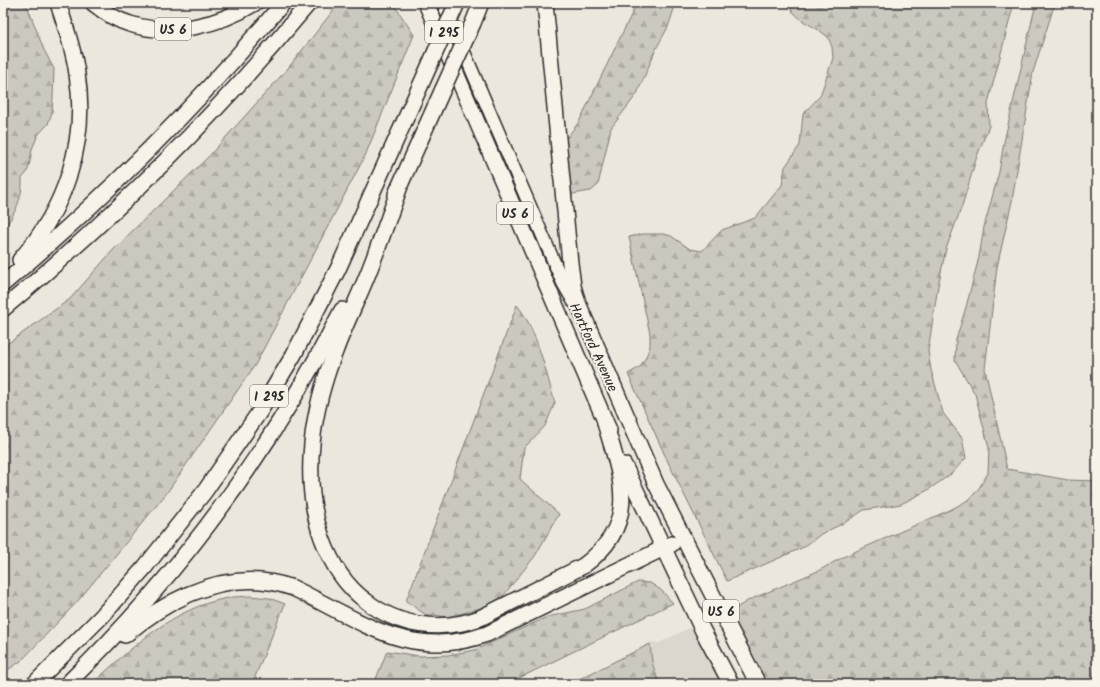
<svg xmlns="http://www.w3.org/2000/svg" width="1100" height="687" font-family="Kalam,sans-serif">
	<defs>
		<pattern id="forest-firs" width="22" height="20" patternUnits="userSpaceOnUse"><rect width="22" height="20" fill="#cbc8bf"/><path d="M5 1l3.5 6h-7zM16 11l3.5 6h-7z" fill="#aeaca4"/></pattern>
	</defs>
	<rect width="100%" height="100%" fill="#ebe7dd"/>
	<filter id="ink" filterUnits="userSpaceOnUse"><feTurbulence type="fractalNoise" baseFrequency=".025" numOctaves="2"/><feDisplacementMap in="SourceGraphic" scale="8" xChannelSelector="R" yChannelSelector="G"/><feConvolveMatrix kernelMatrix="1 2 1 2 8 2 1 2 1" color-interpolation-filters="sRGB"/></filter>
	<g filter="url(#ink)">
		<polygon fill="#dbd7ce" points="691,627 722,684 659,684 652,662 650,642 659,643"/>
		<g fill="url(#forest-firs)" stroke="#7b7a75">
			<path d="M3 3H26L44 50 54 69 53 97 52 112 48 124 38 135 32 149 29 167 26 174 22 178C23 198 15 214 3 230Z"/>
			<polygon points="339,3 393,3 414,35 365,156 255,365 166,494 77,602 21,661 3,673 3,347 70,299 115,248 209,156 289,67"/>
			<polygon points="637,3 676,3 668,27 656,49 637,94 611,128 598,185 591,191 567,195 561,145 579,122"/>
			<polygon points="791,3 1014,3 988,103 989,126 977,156 962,206 946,249 938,286 928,351 931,370 943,413 962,438 966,458 951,474 928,490 901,504 864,510 844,523 821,534 804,547 727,581 668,462 628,374 640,367 646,357 650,346 650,334 647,320 629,237 643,234 664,234 671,236 690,249 702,251 722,230 755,218 782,185 785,167 800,145 803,114 820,96 833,58 832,47 828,37 819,30 803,21 792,11"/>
			<polygon points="1036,3 1055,3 1033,72 1012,201 997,267 985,369 1007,469 1068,480 1097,481 1097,684 761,684 727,614 749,600 818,571 845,556 952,509 970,499 979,488 988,473 989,448 975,394 955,360 956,340 966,307 979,257 984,227 999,172 1004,142"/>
			<path d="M517 305C537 329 546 373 555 403L545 426 524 448 520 479 559 514 535 556 503 596 491 604 471 611 447 617 434 615H426L406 601Z"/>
			<polygon points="638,582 650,583 661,590 673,603 507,684 374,684 387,651 419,656 448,655 475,650 547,617 585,609"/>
			<path d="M250 596 269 598 285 604 252 684H92C131 648 174 607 228 598 235 596 242 597 250 596Z"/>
			<polygon points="650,644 652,662 659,684 569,684"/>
		</g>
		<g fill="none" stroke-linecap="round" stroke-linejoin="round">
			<defs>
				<polyline id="secondary" points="443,3 563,283 574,302"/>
				<g id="highway">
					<path d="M93 3C104 12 116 20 130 24 171 37 220 25 255 3"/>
					<polyline points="426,3 609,430"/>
					<polyline points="545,3 570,263 573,286 578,303 656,484 758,684"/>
					<polyline points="473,23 481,3"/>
					<path d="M400 186C390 214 380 243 369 271 359 297 346 322 336 349 313 407 300 477 322 538 331 563 344 585 366 601 399 627 441 632 480 618L583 566C640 525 622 479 605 423"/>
					<polyline points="396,194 443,89"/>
					<path d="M20 260C65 209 88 142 77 74 74 49 65 26 58 3"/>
					<path d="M3 284C104 199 198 104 283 3"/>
					<path d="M3 309C114 217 217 114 309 3"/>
					<polyline points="624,465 703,631 731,684"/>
					<path d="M125 635C172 596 231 566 293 588 360 620 409 662 487 634L672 544"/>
					<polyline points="34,684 102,616 145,567 205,491 260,411 293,356 338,269 431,62"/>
					<path d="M67 684C179 575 272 449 342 310"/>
				</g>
			</defs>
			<use href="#secondary" stroke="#2b2b2b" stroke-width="15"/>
			<use href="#highway" stroke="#2b2b2b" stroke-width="18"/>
			<use href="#secondary" stroke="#f7f3e8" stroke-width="12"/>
			<use href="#highway" stroke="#f7f3e8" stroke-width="15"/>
			<defs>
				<g id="highway-bridge">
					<polyline points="431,62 457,3"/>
					<polyline points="443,89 473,23"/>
				</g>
			</defs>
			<use href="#highway-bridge" stroke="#2b2b2b" stroke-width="18" stroke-linecap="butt"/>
			<use href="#highway-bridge" stroke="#f7f3e8" stroke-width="15"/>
		</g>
	</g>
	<g text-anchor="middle" stroke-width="4" stroke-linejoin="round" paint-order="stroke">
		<g fill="#f7f3e8" stroke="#686764" stroke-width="1">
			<rect x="155" y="18" width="36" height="22" rx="3"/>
			<rect x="425" y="21" width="38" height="22" rx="3"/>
			<rect x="497" y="202" width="36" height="22" rx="3"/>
			<rect x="250" y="385" width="38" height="22" rx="3"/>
			<rect x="703" y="600" width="36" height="22" rx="3"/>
		</g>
		<g font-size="13" font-weight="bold" fill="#2b2b2b">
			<text x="173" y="34">US 6</text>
			<text x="444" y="37">I 295</text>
			<text x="515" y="218">US 6</text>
			<text x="269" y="401">I 295</text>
			<text x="721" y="616">US 6</text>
		</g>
		<g font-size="14" fill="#2b2b2b" stroke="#f7f3e8">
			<text transform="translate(594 347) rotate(65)" y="5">Hartford Avenue</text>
		</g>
	</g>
	<rect width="1100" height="687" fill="none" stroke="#f7f3e8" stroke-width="16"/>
	<rect x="8" y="8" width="1084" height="671" fill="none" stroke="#2b2b2b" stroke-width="1.5" filter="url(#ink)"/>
</svg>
